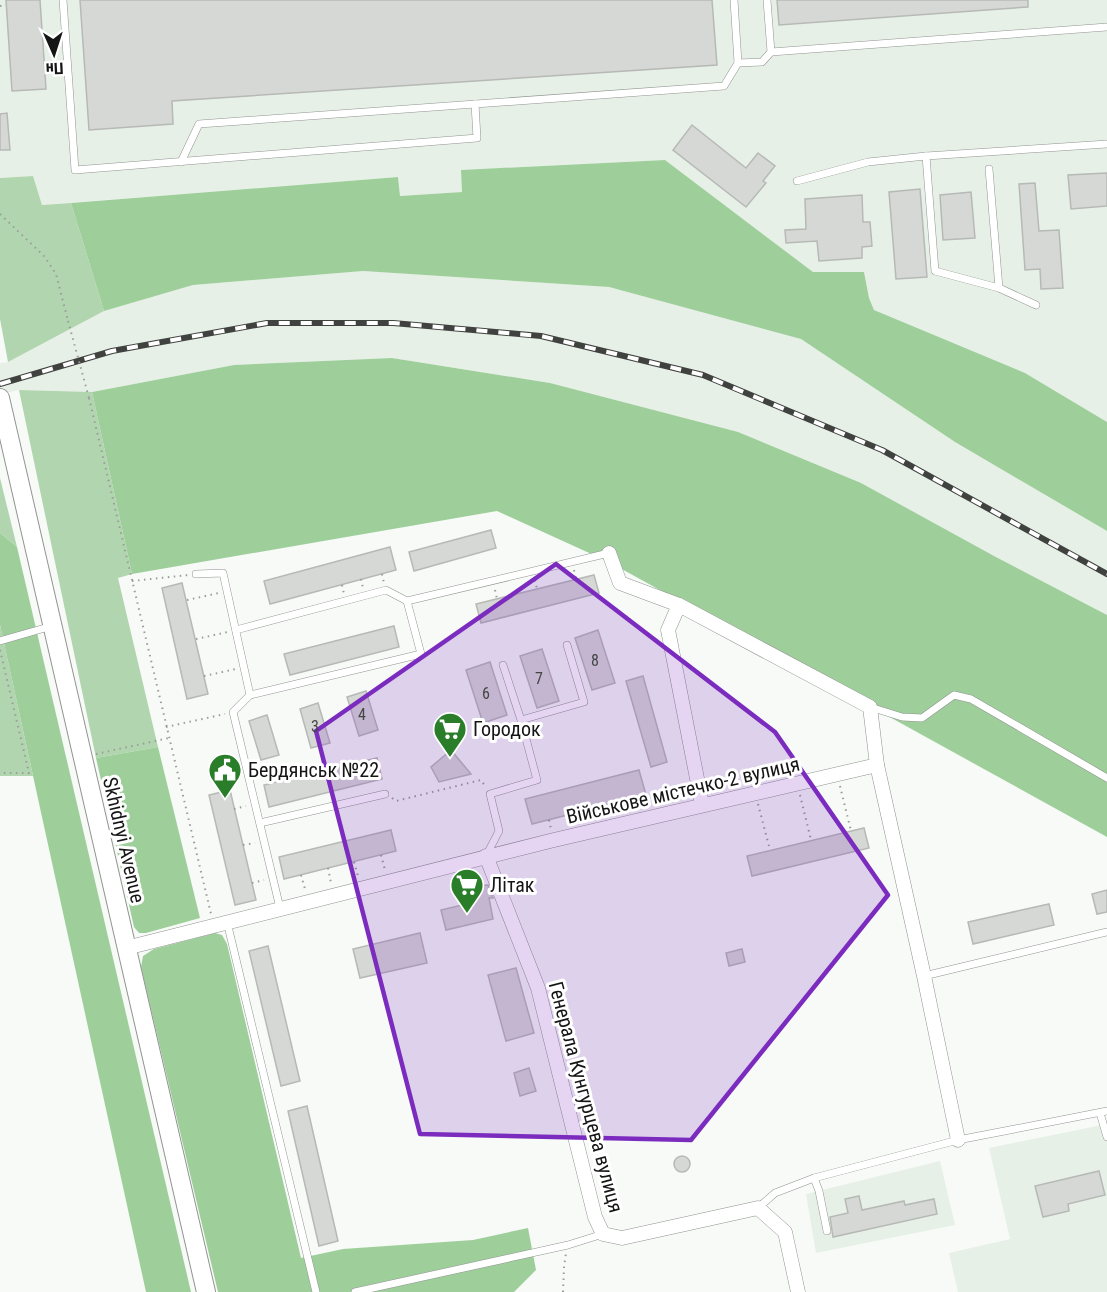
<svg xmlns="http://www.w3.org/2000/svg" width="1107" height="1292" font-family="'Roboto Condensed',sans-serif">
	<rect width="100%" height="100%" fill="#f7faf7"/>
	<g fill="#e7f0e7">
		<polygon points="0,0 1107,0 1107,422 1025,373 874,310 869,298 864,272 813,272 665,160 462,170 462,192 400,196 398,177 42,205 33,176 0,178"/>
		<polygon points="363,271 609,287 801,339 955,442 1107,531 1107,615 994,556 550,383 392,358 234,365 92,392 19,390 0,394 0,363 8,362 104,311 193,285"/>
		<polygon points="1107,1124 1107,1292 958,1292 949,1253 1010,1239 989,1148"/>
		<polygon points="940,1161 955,1225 816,1253 806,1194"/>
	</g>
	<g fill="#b1d5ae">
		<polygon points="33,176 42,205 71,203 104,311 8,362 0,319 0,178"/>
		<polygon points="19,390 92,392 132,574 118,578 158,747 96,758"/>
		<polygon points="0,478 17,547 0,533"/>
		<polygon points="0,625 33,776 0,776"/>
	</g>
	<g fill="#9ecf9b">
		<polygon points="665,160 813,272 864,272 869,298 874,310 1025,373 1107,422 1107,531 955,442 801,339 609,287 363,271 193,285 104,311 71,203 398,177 400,196 462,192 461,170"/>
		<polygon points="392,358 550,383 738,432 861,483 994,556 1107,615 1107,837 609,562 497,511 132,574 92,392 234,365"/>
		<polygon points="0,533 17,547 191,1292 146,1292 0,625"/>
		<polygon points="158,747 200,918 146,933 139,933 134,927 96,758"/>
		<polygon points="215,933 222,935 227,944 301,1258 343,1249 473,1240 528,1228 536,1270 514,1292 218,1292 141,967 143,956 154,949"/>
	</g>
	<g fill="#d6d8d5" stroke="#b6b9b6" stroke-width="1.5">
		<polygon points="6,0 40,0 46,89 12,91"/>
		<polygon points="80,0 712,0 717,65 172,101 173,124 89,130"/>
		<polygon points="777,0 1028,0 1028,7 779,25"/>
		<polygon points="7,113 10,150 0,150 0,114"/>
		<polygon points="692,125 746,168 758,153 775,166 763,181 766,183 746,207 673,150"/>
		<polygon points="1107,173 1107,206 1071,209 1068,175"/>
		<polygon points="1035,183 1039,231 1059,230 1063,288 1041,289 1040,269 1025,270 1019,184"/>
		<polygon points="920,189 927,277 896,279 889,192"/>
		<polygon points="971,192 975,238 943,240 940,195"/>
		<polygon points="862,195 863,222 870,222 872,246 862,247 862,258 819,261 817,241 786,243 785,230 806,229 805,199"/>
		<polygon points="491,530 496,548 414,571 409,552"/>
		<polygon points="390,547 396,570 270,604 264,581"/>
		<polygon points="594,575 599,593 481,623 476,604"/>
		<polygon points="182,583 208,694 187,699 162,588"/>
		<polygon points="394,626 399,647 290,675 284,654"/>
		<polygon points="598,630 615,683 592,690 575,638"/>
		<polygon points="542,649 559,701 537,708 520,656"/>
		<polygon points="490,662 507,715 483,723 466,670"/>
		<polygon points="643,676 667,762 651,767 626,681"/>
		<polygon points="366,691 378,730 359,736 347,697"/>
		<polygon points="318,703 330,743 311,748 300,709"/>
		<polygon points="267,715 279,755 261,760 249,721"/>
		<polygon points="451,750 471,774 439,782 431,767"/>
		<polygon points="377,758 382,779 269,807 264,785"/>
		<polygon points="639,770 646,795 532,824 525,799"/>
		<polygon points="230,790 256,900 235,905 209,795"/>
		<polygon points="864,828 869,848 752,876 747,856"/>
		<polygon points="391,830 396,851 284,879 279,857"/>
		<polygon points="488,885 493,898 489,898 493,919 446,930 441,910 475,902 474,886"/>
		<polygon points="1107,890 1107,912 1097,914 1092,894"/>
		<polygon points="1049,904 1054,925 973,944 968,922"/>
		<polygon points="420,933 427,963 360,978 353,949"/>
		<polygon points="268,946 300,1081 281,1086 249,951"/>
		<polygon points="742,949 745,962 729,966 726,953"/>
		<polygon points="516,968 534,1033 506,1041 488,975"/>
		<polygon points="529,1068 536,1091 520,1096 514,1073"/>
		<polygon points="307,1106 338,1241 319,1246 288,1111"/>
		<circle cx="682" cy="1164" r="8"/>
		<polygon points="1099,1171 1105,1195 1068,1204 1069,1211 1043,1217 1035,1186"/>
		<polygon points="859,1196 862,1210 904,1201 905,1205 934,1199 937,1214 833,1237 830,1217 848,1213 845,1199"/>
	</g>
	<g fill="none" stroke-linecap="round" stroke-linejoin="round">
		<defs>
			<g id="lane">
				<polyline points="63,0 75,170 477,138 475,104"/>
				<polyline points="734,0 738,63"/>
				<polyline points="767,0 771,52 1107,27"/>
				<polyline points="926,156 935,271 999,288 1036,305"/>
				<polyline points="181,162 199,124 724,86 738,63 762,62 771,52"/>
				<polyline points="989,169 999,288"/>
				<polyline points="797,181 868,162 926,156 1107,144"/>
				<polyline points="196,574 223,573 250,695"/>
				<polyline points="236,630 386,590 407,601"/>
				<polyline points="0,641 52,626"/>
				<polyline points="503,665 521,720"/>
				<polyline points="870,707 902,717 922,718 954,695 971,699 1107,778"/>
				<polyline points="260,823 385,794"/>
				<polyline points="486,856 499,831 490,794 537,780 521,720 584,702 567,645"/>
				<polyline points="280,908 233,712 250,695 421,654 407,601 609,553"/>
				<polyline points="227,922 316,1292"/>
				<polyline points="924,976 1107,932"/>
				<polyline points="1100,1113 1107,1137"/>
				<polyline points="814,1178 819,1191 827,1231"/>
				<polyline points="758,1208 775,1193 814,1178 958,1140 1107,1111"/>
				<polyline points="355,1292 568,1245 603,1234"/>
			</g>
			<g id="street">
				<polyline points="609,553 620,583 679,605"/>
				<polyline points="702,804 668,630 679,605 870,707 877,765"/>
				<polyline points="486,856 538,988 595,1217 603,1234 622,1238 758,1208 785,1232 798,1292"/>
				<polyline points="126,948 554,840 877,765 924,976 958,1140"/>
			</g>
			<polyline id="secondary" points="0,398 206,1292"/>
		</defs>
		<use href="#lane" stroke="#919491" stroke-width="8"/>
		<use href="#street" stroke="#919491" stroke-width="15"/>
		<use href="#secondary" stroke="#919491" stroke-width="20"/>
		<g stroke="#9a9c9a" stroke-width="2" stroke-dasharray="1.5 4.5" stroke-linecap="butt">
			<polyline points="0,6 6,5"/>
			<polyline points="0,214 44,256 56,274 68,321"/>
			<polyline points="89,398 211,914"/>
			<polyline points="574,570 576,579"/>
			<polyline points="382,574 384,583"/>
			<polyline points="361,579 363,588"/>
			<polyline points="535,580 537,589"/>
			<polyline points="132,581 189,575"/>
			<polyline points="342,585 344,594"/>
			<polyline points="495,590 497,599"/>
			<polyline points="187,600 219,593"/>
			<polyline points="196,639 228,632"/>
			<polyline points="0,650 29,773 0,773"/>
			<polyline points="204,676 236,669"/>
			<polyline points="166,727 225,714"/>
			<polyline points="96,754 169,738"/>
			<polyline points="840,786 851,831"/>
			<polyline points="800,795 811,840"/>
			<polyline points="392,798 396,801 481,780 485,786"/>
			<polyline points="629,799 631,811"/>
			<polyline points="758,804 770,850"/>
			<polyline points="601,806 603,815"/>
			<polyline points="234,809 246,806"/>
			<polyline points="578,812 580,821"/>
			<polyline points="549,820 551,829"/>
			<polyline points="243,845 255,843"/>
			<polyline points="381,855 385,870"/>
			<polyline points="354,862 358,876"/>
			<polyline points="328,868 331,883"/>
			<polyline points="301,875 305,889"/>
			<polyline points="252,883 264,880"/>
			<polyline points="563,1292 564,1267 566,1253"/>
		</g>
		<use href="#lane" stroke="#fff" stroke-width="7"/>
		<use href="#street" stroke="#fff" stroke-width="14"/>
		<use href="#secondary" stroke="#fff" stroke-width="18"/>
		<defs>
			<polyline id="rail" points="0,384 112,351 267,323 393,323 541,336 703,375 882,450 1107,574"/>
		</defs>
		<use href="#rail" stroke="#404240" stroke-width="6"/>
		<use href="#rail" stroke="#fff" stroke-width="4" stroke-dasharray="11" stroke-linecap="butt"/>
		<polyline stroke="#9a9c9a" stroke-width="2" stroke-dasharray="1.5 4.5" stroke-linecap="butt" points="68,321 89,398"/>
	</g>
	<path fill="#7b2cbf" fill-opacity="0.2" stroke="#7b2cbf" stroke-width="4.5" stroke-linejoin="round" d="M556 564 775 732 888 895 691 1140 420 1134 316 731Z"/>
	<defs>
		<symbol id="supermarket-pin" viewBox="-11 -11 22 30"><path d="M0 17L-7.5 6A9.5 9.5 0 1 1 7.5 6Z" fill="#2a7e2a" stroke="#fff"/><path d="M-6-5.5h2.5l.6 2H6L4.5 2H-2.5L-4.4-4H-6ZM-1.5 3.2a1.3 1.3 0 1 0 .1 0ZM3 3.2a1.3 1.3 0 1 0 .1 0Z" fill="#fff"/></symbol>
		<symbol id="civic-pin" viewBox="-11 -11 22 30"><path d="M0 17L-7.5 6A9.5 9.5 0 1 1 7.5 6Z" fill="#2a7e2a" stroke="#fff"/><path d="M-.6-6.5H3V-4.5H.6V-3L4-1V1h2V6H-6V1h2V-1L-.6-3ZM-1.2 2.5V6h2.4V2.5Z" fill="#fff"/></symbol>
	</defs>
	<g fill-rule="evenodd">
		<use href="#supermarket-pin" x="431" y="710" width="38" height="52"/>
		<use href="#civic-pin" x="206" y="751" width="38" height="52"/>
		<use href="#supermarket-pin" x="448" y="866" width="38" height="52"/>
	</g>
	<g text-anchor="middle" stroke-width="6" stroke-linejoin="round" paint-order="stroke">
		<g font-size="16" fill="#444644">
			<text x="595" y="666">8</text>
			<text x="539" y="684">7</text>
			<text x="486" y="699">6</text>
			<text x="362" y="720">4</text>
			<text x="315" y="732">3</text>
		</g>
		<g font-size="20" fill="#141514" stroke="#fff" text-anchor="start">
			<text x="473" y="736">Городок</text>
			<text x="248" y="777">Бердянськ №22</text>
			<text x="490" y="892">Літак</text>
		</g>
		<g font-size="20" fill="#141514" stroke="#fff">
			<text transform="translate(683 790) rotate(-13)" y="7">Військове містечко-2 вулиця</text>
			<text transform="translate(124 840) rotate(77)" y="7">Skhidnyi Avenue</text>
			<text transform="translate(586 1097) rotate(75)" y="7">Генерала Кунгурцева вулиця</text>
		</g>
	</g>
	<g transform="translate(54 54) rotate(177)" stroke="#ffffff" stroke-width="4.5" paint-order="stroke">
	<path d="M0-4.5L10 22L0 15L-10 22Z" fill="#141514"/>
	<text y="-9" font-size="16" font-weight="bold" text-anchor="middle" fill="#141514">Пн</text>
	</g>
</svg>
